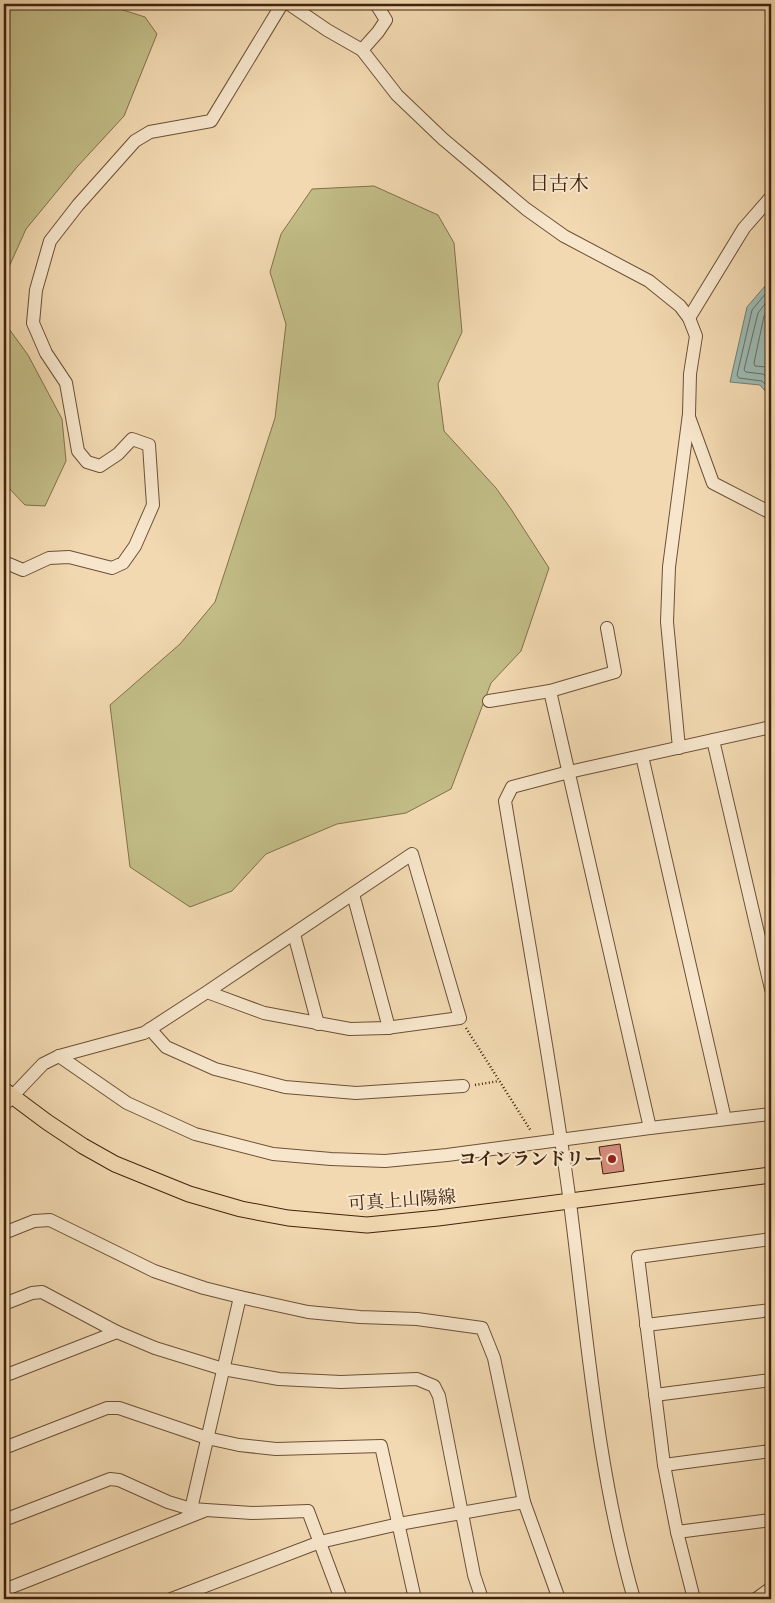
<svg xmlns="http://www.w3.org/2000/svg" width="775" height="1603" font-family="'Old Standard TT','Noto Serif JP',serif">
	<rect width="100%" height="100%" fill="#f2d9b1"/>
	<filter id="stains"><feTurbulence type="fractalNoise" baseFrequency=".004" numOctaves="4"/><feColorMatrix values="0 0 0 0 .2 0 0 0 0 .09 0 0 0 0 .02 0 0 0 .5 -.17"/></filter>
	<radialGradient id="worn" r=".72"><stop offset=".6" stop-color="#630" stop-opacity="0"/><stop offset="1" stop-color="#630" stop-opacity=".3"/></radialGradient>
	<g fill="#c2bd87" stroke="#82704a">
		<polygon points="4,4 104,4 145,17 157,34 124,116 77,167 26,229 4,278"/>
		<polygon points="374,186 438,215 454,243 462,332 438,384 444,431 496,488 511,509 549,568 521,651 491,683 451,789 406,813 337,824 266,854 232,891 190,907 130,867 110,705 180,644 215,602 275,418 286,324 270,272 281,234 312,189"/>
		<polygon points="4,322 28,355 62,419 66,461 45,506 25,505 4,483"/>
	</g>
	<polygon fill="#9cb9b2" stroke="#787d70" points="771,279 771,424 766,392 760,385 730,382 747,307"/>
	<g fill="none" stroke-linecap="round" stroke-linejoin="round">
		<g stroke="#6e6e60" stroke-width="1">
			<polyline points="771,287 752,310 737,375 739,378 762,381 770,389 771,396"/>
			<polyline points="771,296 758,313 744,370 746,372 763,374 771,381"/>
			<polyline points="771,308 764,316 754,363 755,366 766,367 771,370"/>
		</g>
	</g>
	<polygon fill="#d58a7b" stroke="#41230d" points="620,1144 624,1171 603,1174 599,1147"/>
	<g fill="none" stroke-linecap="round" stroke-linejoin="round">
		<defs>
			<g id="minor">
				<polyline points="289,4 327,30 362,50 397,95 443,139 526,209 564,236 649,281 680,306 689,318 696,336 690,374 689,414 669,567 667,622 679,748"/>
				<polyline points="362,50 378,32 386,20 376,4"/>
				<polyline points="689,318 744,228 771,197"/>
				<polyline points="689,417 713,483 771,513"/>
				<polyline points="4,562 23,570 49,558 69,557 112,568 123,563 135,546 153,505 149,445 132,439 118,454 100,466 87,462 78,451 66,383 46,353 33,323 36,290 50,241 78,205 135,141 150,132 211,121 282,4"/>
				<polyline points="550,691 650,1128"/>
				<polyline points="489,701 550,691 615,672 607,628"/>
				<polyline points="713,740 771,989"/>
				<polyline points="642,756 725,1119"/>
				<polyline points="353,894 389,1028"/>
				<polyline points="294,934 318,1024"/>
				<polyline points="150,1029 166,1047 215,1069 285,1087 356,1093 463,1086"/>
				<polyline points="59,1056 127,1103 195,1134 273,1154 331,1159 385,1161 447,1155 650,1128 771,1114"/>
				<polyline points="4,1105 43,1064 59,1056 144,1033 207,992 412,854 460,1018 386,1028 350,1029 264,1013 207,992"/>
				<polyline points="4,1233 34,1221 50,1220 154,1271 204,1288 240,1297 308,1312 360,1317 417,1319 482,1328 494,1358 524,1502 559,1599"/>
				<polyline points="4,1304 32,1293 42,1292 117,1332 155,1348 223,1369 279,1379 341,1382 417,1379 434,1386 439,1396 474,1575 482,1599"/>
				<polyline points="646,1325 771,1310"/>
				<polyline points="4,1376 117,1332"/>
				<polyline points="655,1395 771,1380"/>
				<polyline points="4,1448 107,1408 119,1408 207,1438 239,1445 276,1449 381,1446 415,1599"/>
				<polyline points="664,1465 771,1451"/>
				<polyline points="191,1509 240,1297"/>
				<polyline points="4,1520 110,1479 119,1480 168,1502 191,1509 252,1513 308,1511 341,1599"/>
				<polyline points="677,1532 771,1520"/>
				<polyline points="4,1590 204,1511"/>
				<polyline points="171,1599 320,1542 399,1524 524,1502"/>
				<path d="M634 1599C597 1470 587 1335 570 1203 552 1068 527 935 505 801L512 787 569 772 771 727"/>
				<polyline points="694,1599 677,1532 664,1465 638,1257 771,1239"/>
				<polyline points="756,1599 771,1588"/>
			</g>
			<polyline id="major" points="4,1090 47,1122 83,1146 115,1164 189,1194 241,1209 288,1218 367,1225 438,1218 771,1175"/>
		</defs>
		<use href="#minor" stroke="#6d5036" stroke-width="14"/>
		<use href="#major" stroke="#41230d" stroke-width="17"/>
		<g stroke="#41230d" stroke-width="2.5" stroke-dasharray="1 2.5" stroke-linecap="butt">
			<polyline points="466,1028 531,1131"/>
			<polyline points="475,1085 499,1081"/>
		</g>
		<use href="#minor" stroke="#f7e6cc" stroke-width="12"/>
		<use href="#major" stroke="#f2d9b1" stroke-width="15"/>
	</g>
	<circle fill="#8f2418" stroke="#f7e6cc" stroke-width="2" cx="612" cy="1159" r="5"/>
	<g text-anchor="middle" stroke-width="4" stroke-linejoin="round" paint-order="stroke">
		<g font-size="18" font-weight="bold" fill="#41230d" stroke="#f7e6cc" text-anchor="end">
			<text x="602" y="1165">コインランドリー</text>
		</g>
		<g font-size="18" fill="#41230d" stroke="#f7e6cc">
			<text transform="translate(402 1200) rotate(-4)" y="6">可真上山陽線</text>
		</g>
		<g font-size="20" fill="#41230d" stroke="#f7e6cc">
			<text x="559" y="190">日古木</text>
		</g>
	</g>
	<rect width="775" height="1603" fill="none" stroke="#f2d9b1" stroke-width="20"/>
	<rect x="5" y="5" width="765" height="1593" fill="none" stroke="#41230d" stroke-width="2.5"/>
	<rect x="10" y="10" width="755" height="1583" fill="none" stroke="#41230d"/>
	<rect width="100%" height="100%" filter="url(#stains)"/>
	<rect width="100%" height="100%" fill="url(#worn)"/>
</svg>
